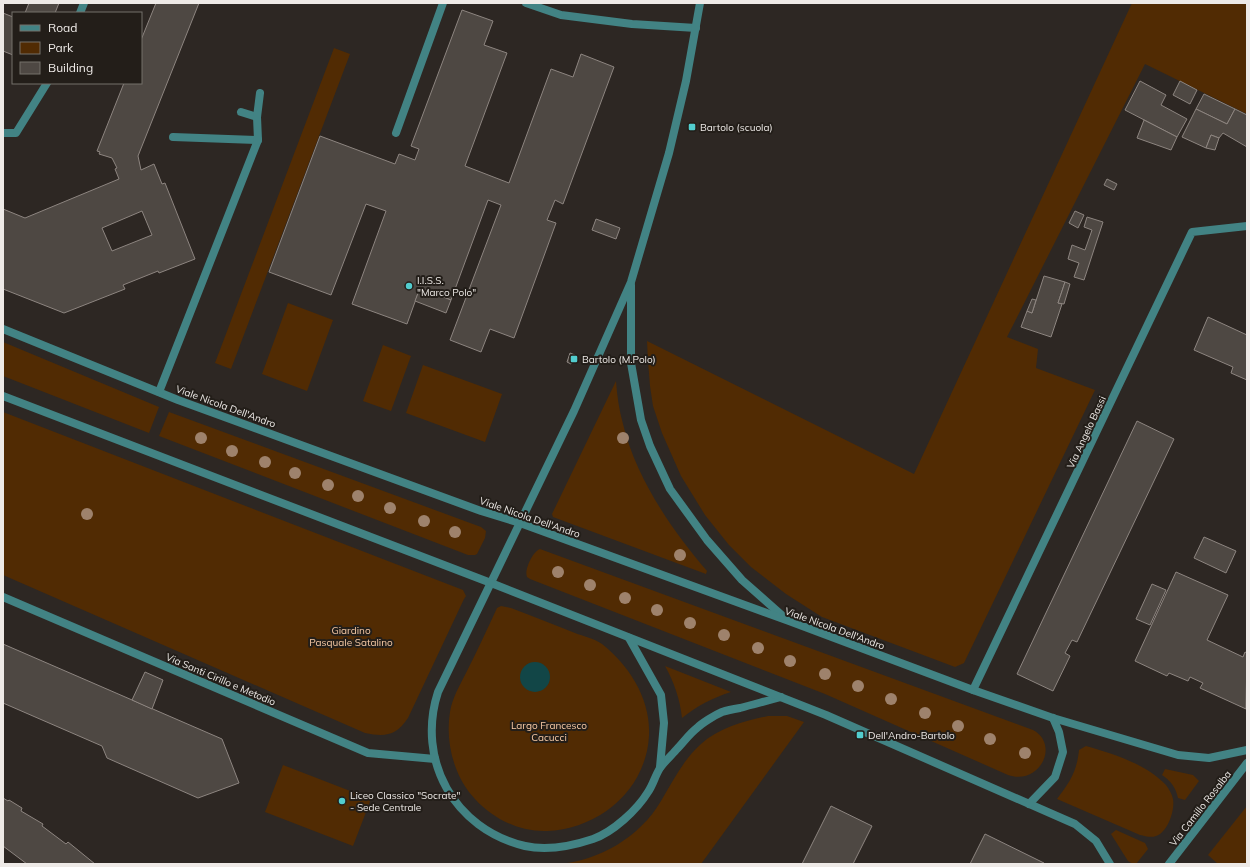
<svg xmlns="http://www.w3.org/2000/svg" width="1250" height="867" font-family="Mulish,sans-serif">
	<rect width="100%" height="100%" fill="#2d2723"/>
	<g fill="#512b03">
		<polygon points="1132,3 1247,3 1247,114 1145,64 1007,337 1038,349 1036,368 1095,390 964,663 955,667 822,617 786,594 751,567 729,545 705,515 681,476 662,433 653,406 650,386 648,361 647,341 914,474"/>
		<polygon points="334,48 350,54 231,369 215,363"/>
		<polygon points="288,303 333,320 307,391 262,374"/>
		<polygon points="3,342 159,407 149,433 3,376"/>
		<polygon points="383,345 411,356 391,411 363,401"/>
		<polygon points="423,365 502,394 485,442 406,413"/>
		<path d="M616 381C617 395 619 410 623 424 636 478 671 529 707 571L706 574 553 517 552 514Z"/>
		<path d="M3 412 463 590 466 596 464 599 408 718C396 736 385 737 365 733L3 575Z"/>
		<polygon points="169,412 481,527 486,531 485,538 477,554 475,555 468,555 159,436"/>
		<path d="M540 549 1033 730C1060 744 1040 786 1008 775L825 694 530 579 527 577C524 570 533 551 540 549Z"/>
		<path d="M501 606 511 608C533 616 554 625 575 633 583 636 595 639 602 644 630 666 651 700 649 736 646 790 599 829 547 831 520 832 493 819 475 799 454 777 445 742 450 712 452 698 460 685 466 673 477 651 487 630 497 608Z"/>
		<path d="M665 666 731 692C712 698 697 706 682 718 680 699 674 682 665 666Z"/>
		<path d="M768 716H787L804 722 701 864H558C599 861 640 837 661 801 673 781 683 760 701 744 719 728 744 721 768 716Z"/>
		<path d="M1086 746C1114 754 1146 764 1166 785 1169 789 1172 794 1173 799 1175 810 1168 832 1156 836 1151 838 1145 836 1140 835L1057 799C1070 782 1077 771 1079 750Z"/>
		<polygon points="283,765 371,799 353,846 265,812"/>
		<path d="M1165 769 1193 775 1199 781 1185 800 1178 798C1176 788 1171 781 1162 775Z"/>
		<polygon points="1247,806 1247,864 1218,864 1208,855"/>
		<polygon points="1116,830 1145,843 1148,849 1136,864 1133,864 1128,861 1111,834"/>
	</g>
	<circle fill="#124647" cx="535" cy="677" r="15"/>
	<g fill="#4e4843" stroke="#8d8580" fill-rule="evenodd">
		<polygon points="29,3 59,3 55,13 25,13"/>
		<path d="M156 3H199L138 156 141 170 154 164 162 184 165 183 195 259 159 273 158 271 123 285 125 289 64 313 3 289V209L25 218 119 179 115 169 117 168 112 158 99 154 100 152 97 151 124 83H141V40ZM142 211 152 235 112 251 102 228Z"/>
		<polygon points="462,10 493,21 484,45 507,53 465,166 509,183 551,69 573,77 581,54 614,67 563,204 555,200 547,220 556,223 514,338 490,329 481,352 450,340 501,205 488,200 451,300 420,288 407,324 352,304 386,211 366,204 331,295 269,272 320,136 395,164 399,154 415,160 419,149 411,146"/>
		<polygon points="3,13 13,17 13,55 3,51"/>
		<polygon points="1140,81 1166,95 1161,105 1187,119 1177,137 1125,110"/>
		<polygon points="1180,81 1197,90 1190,104 1173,95"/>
		<polygon points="1204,94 1235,109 1227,124 1196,109"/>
		<polygon points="1196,109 1227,124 1235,109 1247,115 1247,147 1223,133 1219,138 1211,135 1206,148 1182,137"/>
		<polygon points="1144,120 1177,137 1171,150 1137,138"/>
		<polygon points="1211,135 1219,138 1215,150 1206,148"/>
		<polygon points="1107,179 1117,184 1114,190 1104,185"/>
		<polygon points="1075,211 1084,215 1078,228 1069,223"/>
		<polygon points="1087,217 1103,222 1084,280 1074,277 1079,263 1068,259 1072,245 1085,250 1092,230 1084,227"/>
		<polygon points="596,219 620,228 616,239 592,230"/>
		<polygon points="1044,276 1065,282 1058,303 1062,304 1051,337 1021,327 1027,311 1032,313"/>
		<polygon points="1065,282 1070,284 1064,304 1058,303"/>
		<polygon points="420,288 451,300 446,313 415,301"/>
		<polygon points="1032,299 1036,300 1032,313 1027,311"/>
		<polygon points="1208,317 1247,335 1247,380 1231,373 1233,367 1194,350"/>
		<polygon points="570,353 575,355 571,364 567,362"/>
		<polygon points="1137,421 1174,439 1077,642 1072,640 1065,653 1070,656 1053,691 1017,674"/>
		<polygon points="1204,537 1236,551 1226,573 1194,558"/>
		<polygon points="1176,572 1228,595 1207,640 1243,657 1245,652 1247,653 1246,709 1200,688 1203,683 1190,677 1188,681 1169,673 1167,676 1135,661"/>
		<polygon points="1152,584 1166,590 1150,625 1136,619"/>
		<polygon points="3,644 222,739 239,783 198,798 107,758 102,746 3,703"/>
		<polygon points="145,672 163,680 152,709 132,700"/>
		<polygon points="3,798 8,801 9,800 22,808 21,811 43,824 42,826 66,844 68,842 95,864 27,864 3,846"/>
		<polygon points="831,806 872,826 853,864 802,864"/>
		<polygon points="985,834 1044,863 1043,864 970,864"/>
	</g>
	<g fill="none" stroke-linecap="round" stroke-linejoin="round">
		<g stroke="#428384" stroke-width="8">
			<polyline points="526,3 561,15 632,24 696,28"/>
			<polyline points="80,13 84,3"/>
			<polyline points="241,112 257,117"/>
			<polyline points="3,133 16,133 47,83"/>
			<polyline points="396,133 443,3"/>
			<polyline points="173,137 258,140"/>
		</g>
		<g stroke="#428384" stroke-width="8">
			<path d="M700 3 686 81 669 153 631 282 574 411 438 692C416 760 454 829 525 846 547 851 572 846 593 839 613 832 637 810 648 792 653 785 655 776 660 768 664 762 671 756 676 750 683 743 689 734 697 728 702 723 715 715 722 712 728 710 734 709 740 708 754 704 767 701 781 697"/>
			<polyline points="631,285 631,363 641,420 650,446 670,489 707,540 742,580 785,618"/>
			<polyline points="3,329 178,400 481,511 520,523 789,621 973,690 1053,718 1178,755 1209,758 1247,750"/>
			<polyline points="159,392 258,140 257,117 260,93"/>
			<polyline points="3,396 491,583 826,715 1075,824 1096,841 1110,864"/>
			<polyline points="3,597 368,753 435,759"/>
			<polyline points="629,638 661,695 664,723 660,767"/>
			<polyline points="973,690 1192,232 1247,226"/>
			<polyline points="1029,804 1055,777 1063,752 1059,732 1053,718"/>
		</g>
		<polyline stroke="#428384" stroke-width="8" points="1169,864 1247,763"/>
	</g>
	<g fill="#9e826c">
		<circle cx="201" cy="438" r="6"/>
		<circle cx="623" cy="438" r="6"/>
		<circle cx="232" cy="451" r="6"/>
		<circle cx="265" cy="462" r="6"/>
		<circle cx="295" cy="473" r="6"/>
		<circle cx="328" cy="485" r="6"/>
		<circle cx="358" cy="496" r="6"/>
		<circle cx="390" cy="508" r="6"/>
		<circle cx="87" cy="514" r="6"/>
		<circle cx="424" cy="521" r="6"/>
		<circle cx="455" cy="532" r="6"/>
		<circle cx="680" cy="555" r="6"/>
		<circle cx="558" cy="572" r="6"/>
		<circle cx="590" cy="585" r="6"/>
		<circle cx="625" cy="598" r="6"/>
		<circle cx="657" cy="610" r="6"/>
		<circle cx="690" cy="623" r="6"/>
		<circle cx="724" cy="635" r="6"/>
		<circle cx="758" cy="648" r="6"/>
		<circle cx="790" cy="661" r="6"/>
		<circle cx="825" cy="674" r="6"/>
		<circle cx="858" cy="686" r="6"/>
		<circle cx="891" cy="699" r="6"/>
		<circle cx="925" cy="713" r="6"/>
		<circle cx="958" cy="726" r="6"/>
		<circle cx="990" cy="739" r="6"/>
		<circle cx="1025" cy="753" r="6"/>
	</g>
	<g fill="#52cdce" stroke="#231e19" stroke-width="1.5">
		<rect x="688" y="123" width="8" height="8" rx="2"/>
		<circle cx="409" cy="286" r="4"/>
		<rect x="570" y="355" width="8" height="8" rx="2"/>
		<rect x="856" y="731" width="8" height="8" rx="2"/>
		<circle cx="342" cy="801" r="4"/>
	</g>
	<g text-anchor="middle" stroke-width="4" stroke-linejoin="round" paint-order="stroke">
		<g font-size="10" fill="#eeeae7" stroke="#231e19" text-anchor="start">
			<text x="700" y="131">Bartolo (scuola)</text>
			<text x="417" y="284">I.I.S.S.<tspan x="417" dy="12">"Marco Polo"</tspan></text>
			<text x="582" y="363">Bartolo (M.Polo)</text>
			<text x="868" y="739">Dell'Andro-Bartolo</text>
			<text x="350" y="799">Liceo Classico "Socrate"<tspan x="350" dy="12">- Sede Centrale</tspan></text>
		</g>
		<g font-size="10" fill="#eeeae7" stroke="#231e19">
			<text transform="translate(226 406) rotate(20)" y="4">Viale Nicola Dell'Andro</text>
			<text transform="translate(1086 432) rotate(-65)" y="4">Via Angelo Bassi</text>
			<text transform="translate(530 517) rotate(19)" y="4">Viale Nicola Dell'Andro</text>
			<text transform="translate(835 628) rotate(20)" y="4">Viale Nicola Dell'Andro</text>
			<text transform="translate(221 679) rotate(23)" y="4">Via Santi Cirillo e Metodio</text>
			<text transform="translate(1200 808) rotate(-52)" y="4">Via Camillo Rosalba</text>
		</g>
		<g font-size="10" fill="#facca7" stroke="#231e19">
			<text x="351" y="634">Giardino<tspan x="351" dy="12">Pasquale Satalino</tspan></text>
			<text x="549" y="729">Largo Francesco<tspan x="549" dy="12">Cacucci</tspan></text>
		</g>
	</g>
	<rect width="1250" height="867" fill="none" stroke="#eeeae7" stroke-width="8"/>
	<rect x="12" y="12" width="130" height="72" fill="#231e19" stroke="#74706b"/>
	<rect x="20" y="25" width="20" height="6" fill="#428384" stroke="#74706b"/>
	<text x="48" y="32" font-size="12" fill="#eeeae7">Road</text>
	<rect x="20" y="42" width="20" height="12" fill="#512b03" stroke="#74706b"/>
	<text x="48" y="52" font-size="12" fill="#eeeae7">Park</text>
	<rect x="20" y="62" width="20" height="12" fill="#4e4843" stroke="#74706b"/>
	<text x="48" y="72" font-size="12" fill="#eeeae7">Building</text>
</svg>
